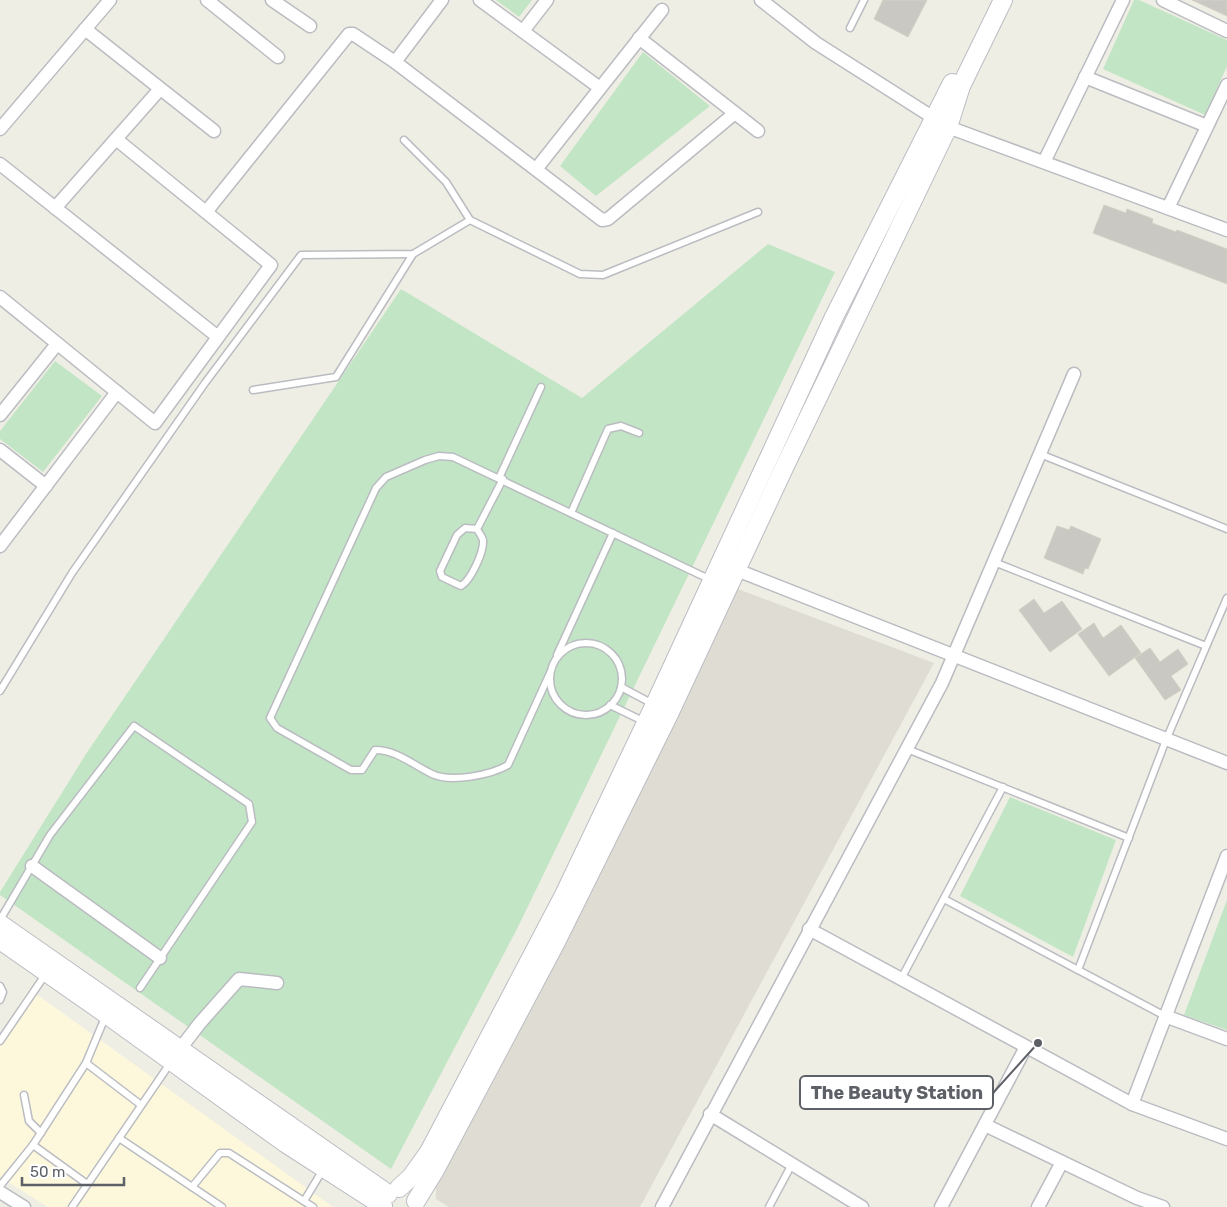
<svg xmlns="http://www.w3.org/2000/svg" width="1227" height="1207" font-family="Rubik,sans-serif">
	<rect width="100%" height="100%" fill="#efeee5"/>
	<polygon fill="#fdf8dc" points="29,989 333,1207 48,1207 0,1177 0,1034"/>
	<polygon fill="#dfddd3" points="738,589 934,663 640,1207 449,1207 436,1199 436,1186"/>
	<g fill="#c2e6c5">
		<polygon points="496,0 532,0 519,17"/>
		<polygon points="1134,0 1139,0 1227,40 1227,66 1205,115 1103,69"/>
		<polygon points="643,52 710,106 596,196 560,166"/>
		<polygon points="768,244 835,272 518,927 391,1169 0,895 0,892 86,754 401,289 582,398"/>
		<polygon points="55,361 102,396 43,472 0,439 0,431"/>
		<polygon points="1010,797 1116,840 1073,957 960,896"/>
		<polygon points="1227,900 1227,1030 1184,1015"/>
	</g>
	<g fill="#cac8c2" stroke="#d4d0c4">
		<polygon points="883,0 927,0 908,37 874,19"/>
		<polygon points="1192,0 1227,0 1227,16"/>
		<polygon points="1104,205 1126,213 1127,209 1153,219 1152,223 1176,232 1177,230 1227,249 1227,284 1093,233"/>
		<polygon points="1057,526 1069,530 1071,526 1101,539 1088,569 1085,568 1083,574 1044,558"/>
		<polygon points="1034,599 1044,613 1062,601 1082,629 1050,652 1019,610"/>
		<polygon points="1094,623 1103,638 1121,625 1141,653 1109,676 1078,634"/>
		<polygon points="1150,648 1160,662 1178,649 1188,664 1171,676 1181,690 1165,700 1135,658"/>
	</g>
	<g fill="none" stroke-linecap="round" stroke-linejoin="round">
		<defs>
			<g id="lane">
				<polyline points="850,28 864,0"/>
				<polyline points="404,140 446,182 470,220 580,274 603,275 758,212"/>
				<polyline points="253,390 336,377 413,254"/>
				<polyline points="1040,454 1227,529"/>
				<polyline points="499,478 541,387"/>
				<polyline points="571,513 608,429 621,426 639,433"/>
				<path d="M477 529 465 528 457 535 440 571 442 577 461 586C471 580 484 552 483 540 482 536 479 533 477 529L503 479"/>
				<polyline points="994,562 1206,646"/>
				<circle cx="586" cy="679" r="36"/>
				<polyline points="557,655 613,533"/>
				<path d="M550 673 508 765C491 775 451 783 432 774 413 765 397 750 375 750L362 770H351L277 728 270 718 376 488 386 477 425 460 439 456 453 457 711 580"/>
				<polyline points="621,687 653,704"/>
				<polyline points="0,691 72,573 205,383 301,255 413,254 470,220"/>
				<polyline points="610,705 645,722"/>
				<polyline points="907,749 1129,838"/>
				<polyline points="944,899 1165,1016"/>
				<polyline points="0,920 50,835 134,726 249,804 252,822 140,988"/>
				<polyline points="1078,970 1166,740 1227,598"/>
				<polyline points="901,979 1003,787"/>
				<polyline points="0,986 3,992 0,1000"/>
				<polyline points="0,1041 45,975"/>
				<polyline points="86,1063 141,1105"/>
				<polyline points="24,1095 29,1121 41,1133"/>
				<polyline points="119,1138 222,1207"/>
				<polyline points="87,1184 33,1145 86,1063 106,1015"/>
				<polyline points="0,1186 33,1145"/>
				<polyline points="192,1187 220,1153 229,1153 313,1207"/>
				<polyline points="304,1201 324,1168"/>
				<polyline points="72,1207 171,1062"/>
				<polyline points="769,1207 792,1164"/>
			</g>
			<g id="street">
				<polyline points="207,0 278,57"/>
				<polyline points="272,0 310,26"/>
				<polyline points="480,0 600,88"/>
				<polyline points="761,0 816,43 948,127 1227,230"/>
				<polyline points="1163,0 1227,31"/>
				<polyline points="85,29 214,131"/>
				<polyline points="523,31 547,0"/>
				<polyline points="639,38 758,131"/>
				<polyline points="395,62 442,0"/>
				<polyline points="1085,77 1207,126"/>
				<polyline points="0,129 110,0"/>
				<polyline points="1044,162 1123,0"/>
				<polyline points="0,164 218,337"/>
				<polyline points="537,168 662,10"/>
				<polyline points="55,208 160,89"/>
				<polyline points="1168,208 1227,85"/>
				<polyline points="206,212 349,34 353,34 395,62 602,220 608,219 735,113"/>
				<polyline points="0,297 155,423 271,265 116,139"/>
				<polyline points="0,415 57,344"/>
				<polyline points="0,450 46,486"/>
				<polyline points="0,546 117,392"/>
				<polyline points="729,567 1227,763"/>
				<polyline points="32,866 160,958"/>
				<polyline points="809,929 1132,1104 1227,1139"/>
				<polyline points="1165,1016 1227,1039"/>
				<polyline points="180,1049 200,1023 239,979 277,983"/>
				<polyline points="1132,1104 1227,856"/>
				<polyline points="710,1114 862,1207"/>
				<polyline points="985,1125 1137,1198 1163,1207"/>
				<polyline points="0,1192 24,1207"/>
				<polyline points="662,1207 942,683 1074,374"/>
				<polyline points="941,1207 1026,1047"/>
				<polyline points="1038,1207 1062,1162"/>
			</g>
			<g id="secondary">
				<polyline points="0,924 388,1194"/>
				<polyline points="0,940 106,1014 285,1143 383,1206"/>
				<polyline points="399,1188 411,1177 429,1152 563,897 655,704 834,317 952,83"/>
				<polyline points="416,1201 435,1170 555,944 670,712 784,468 948,127 961,86 1003,0"/>
			</g>
		</defs>
		<use href="#lane" stroke="#babcc1" stroke-width="9"/>
		<use href="#street" stroke="#babcc1" stroke-width="15"/>
		<use href="#secondary" stroke="#bbbdc3" stroke-width="20"/>
		<use href="#lane" stroke="#fff" stroke-width="6"/>
		<use href="#street" stroke="#fff" stroke-width="12"/>
		<use href="#secondary" stroke="#fff" stroke-width="18"/>
	</g>
	<path fill="none" stroke="#5d6066" stroke-width="2" d="M1038 1043L993 1093"/>
	<circle fill="#5d6066" stroke="#fff" stroke-width="2" cx="1038" cy="1043" r="5"/>
	<rect fill="#fff" stroke="#5d6066" stroke-width="2" x="800" y="1076" width="193" height="33" rx="5"/>
	<g font-size="18" text-anchor="middle" font-weight="bold" fill="#5d6066">
		<text x="897" y="1099">The Beauty Station</text>
	</g>
	<path d="M22 1177v8h102v-8" fill="none" stroke="#5d6066" stroke-width="2.5"/>
	<text x="30" y="1177" font-size="15" fill="#5d6066" stroke="#ffffff" stroke-width="4" paint-order="stroke">50 m</text>
</svg>
